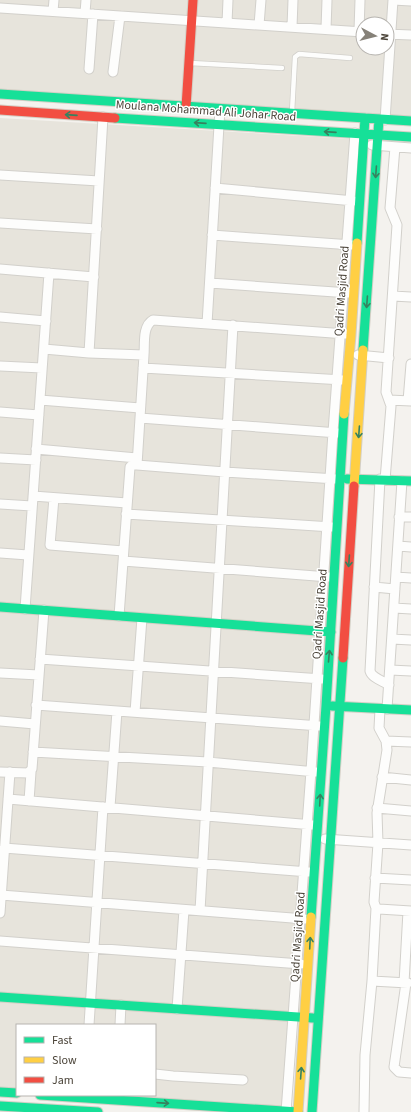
<svg xmlns="http://www.w3.org/2000/svg" width="411" height="1112" viewBox="0 0 411 1112" font-family="'Source Sans 3',sans-serif">
  <style>
    .residential { fill: #e7e4dc; fill-rule: evenodd }
    .lines { fill: none; stroke-linecap: round; stroke-linejoin: round }
    .lane-casing { stroke: #d2d0cb; stroke-width: 6 }
    .street-casing { stroke: #d2d0cb; stroke-width: 11 }
    .fast-casing { stroke: #d3cfc5; stroke-width: 11 }
    .slow-casing { stroke: #d3cfc5; stroke-width: 11 }
    .jam-casing { stroke: #d3cfc5; stroke-width: 11 }
    .lane { stroke: #fdfdfc; stroke-width: 4.5 }
    .street { stroke: #fdfdfc; stroke-width: 9 }
    .fast { stroke: #16e098; stroke-width: 9 }
    .slow { stroke: #ffcf43; stroke-width: 9 }
    .jam { stroke: #f24e42; stroke-width: 9 }
    .oneway { stroke: #36825f }
    .labels { text-anchor: middle; dominant-baseline: central; stroke-width: 3; stroke-linejoin: round; paint-order: stroke }
    .street-label { font-size: 12px; fill: #4b4439; stroke: #fff }
  </style>
  <rect width="100%" height="100%" fill="#f4f2ee"/>
  <!-- residential -->
  <path class="residential" d="M0,0H411V118L0,89ZM363,24H387V48H363Z
    M0,118L350,139L284,1109L88,1095H155V1025H17V1090L0,1089Z"/>
  <g class="lines">
    <defs>
      <path id="lane" d="M190,63L282,68
        M292,112L295,57L299,54L350,58"/>
      <path id="street" d="M393,0L411,1
        M0,8L363,32
        M53,11L54,0
        M85,13L86,0
        M227,23L228,0
        M259,25L261,0
        M292,27L293,0
        M326,29L327,0
        M359,31L360,0
        M387,34L411,35
        M89,69L93,14
        M113,72L120,16
        M385,120L393,0
        M372,145L411,148
        M0,175L99,181
        M215,188L354,201
        M0,223L97,229
        M212,235L352,245
        M0,269L94,277
        M210,283L349,293
        M393,296L411,297
        M0,317L46,321
        M207,324L220,109
        M44,349L89,353L144,355C145,345 142,326 153,320L346,334
        M89,353L103,117
        M358,355L389,358
        M0,366L42,368
        M143,368L343,380
        M40,400L140,408
        M389,400L411,401
        M408,401L411,364
        M0,412L39,415
        M140,418L338,433
        M36,449L137,458
        M0,458L36,460
        M137,465L225,472L336,479
        M380,479L370,671C372,678 383,681 389,685
        M385,480L391,406L386,392L397,225L390,208L395,147
        M33,496L127,503
        M54,498L50,545L123,551
        M0,504L32,506
        M126,514L332,527
        M399,517H411
        M398,546L411,547
        M0,553L28,555
        M123,561L329,577
        M396,577L411,578
        M374,587L395,589
        M394,608L411,609
        M25,609L49,273
        M119,616L130,467L132,465H137L144,355
        M392,639L411,640
        M40,659L322,679
        M390,670L411,671
        M0,673L39,675
        M36,705L320,726
        M380,709L379,728L386,741L387,750L377,813L378,843L374,902L376,908L379,909L411,911
        M387,709L402,481
        M135,712L142,618
        M0,721L35,724
        M386,741L411,742
        M33,752L208,762L316,772
        M0,772L28,773L32,769L44,610
        M382,777L411,780
        M8,799L313,825
        M29,801L31,772
        M110,807L117,711
        M377,808L411,811
        M325,839L411,845
        M4,848L309,872
        M375,878L411,880
        M1,895L305,919
        M200,911L233,325
        M0,913L10,772
        M0,941L301,964
        M372,981L408,983
        M404,983L408,911
        M406,983L394,1067L399,1072L411,1073
        M177,1009L184,910
        M89,1025L103,807
        M120,1025L121,1005
        M155,1074L173,1076L243,1080
        M286,1112L311,771L333,432L355,133
        M364,1112L365,1055L372,981L376,908"/>
      <path id="fast" d="M0,94L411,121
        M115,118L411,137
        M357,243L365,118
        M363,350L379,119
        M347,479L411,481
        M0,607L331,632
        M332,706L411,710
        M311,917L326,706L344,414
        M0,997L313,1018
        M0,1092L17,1093
        M40,1095L298,1112
        M0,1106L98,1112
        M312,1112L343,658"/>
      <path id="slow" d="M344,414L351,335L357,243
        M354,486L363,350
        M298,1112L311,917"/>
      <path id="jam" d="M186,107L193,0
        M0,110L115,118
        M343,658L354,486"/>
    </defs>
    <!-- lane casing -->
    <use href="#lane" class="lane-casing"/>
    <!-- street casing -->
    <use href="#street" class="street-casing"/>
    <!-- fast casing -->
    <use href="#fast" class="fast-casing"/>
    <!-- slow casing -->
    <use href="#slow" class="slow-casing"/>
    <!-- jam casing -->
    <use href="#jam" class="jam-casing"/>
    <!-- lane -->
    <use href="#lane" class="lane"/>
    <!-- street -->
    <use href="#street" class="street"/>
    <!-- fast -->
    <use href="#fast" class="fast"/>
    <!-- slow -->
    <use href="#slow" class="slow"/>
    <!-- jam -->
    <use href="#jam" class="jam"/>
  </g>
  <!-- one-way arrows -->
  <defs><path id="oneway-shaft" d="M-6 0H5M1.5-3L5.5 0L1.5 3" fill="none" stroke-width="1.6" stroke-linecap="round" stroke-linejoin="round"/></defs>
  <g class="oneway">
    <use href="#oneway-shaft" transform="translate(71 115) rotate(-176)"/>
    <use href="#oneway-shaft" transform="translate(200 123) rotate(-176)"/>
    <use href="#oneway-shaft" transform="translate(330 132) rotate(-176)"/>
    <use href="#oneway-shaft" transform="translate(376 172) rotate(94)"/>
    <use href="#oneway-shaft" transform="translate(367 302) rotate(94)"/>
    <use href="#oneway-shaft" transform="translate(359 432) rotate(94)"/>
    <use href="#oneway-shaft" transform="translate(349 561) rotate(94)"/>
    <use href="#oneway-shaft" transform="translate(329 656) rotate(-85)"/>
    <use href="#oneway-shaft" transform="translate(320 800) rotate(-87)"/>
    <use href="#oneway-shaft" transform="translate(310 943) rotate(-87)"/>
    <use href="#oneway-shaft" transform="translate(301 1073) rotate(-86)"/>
    <use href="#oneway-shaft" transform="translate(163 1103) rotate(4)"/>
  </g>
  <g class="labels">
    <!-- street labels -->
    <g class="street-label">
      <text transform="translate(206 111) rotate(4)">Moulana Mohammad Ali Johar Road</text>
      <text transform="translate(342 291) rotate(-86)">Qadri Masjid Road</text>
      <text transform="translate(320 614) rotate(-86)">Qadri Masjid Road</text>
      <text transform="translate(298 937) rotate(-86)">Qadri Masjid Road</text>
    </g>
  </g>
  <!-- legend -->
  <rect x="16" y="1024" width="140" height="72" fill="#ffffff" stroke="#b7b4b0"/>
  <rect x="24" y="1037" width="20" height="6" fill="#16e098" stroke="#b7b4b0"/>
  <text x="52" y="1044" font-size="12" fill="#4b4439">Fast</text>
  <rect x="24" y="1057" width="20" height="6" fill="#ffcf43" stroke="#b7b4b0"/>
  <text x="52" y="1064" font-size="12" fill="#4b4439">Slow</text>
  <rect x="24" y="1077" width="20" height="6" fill="#f24e42" stroke="#b7b4b0"/>
  <text x="52" y="1084" font-size="12" fill="#4b4439">Jam</text>
  <!-- north arrow -->
  <g transform="translate(375 36) rotate(97)"><circle r="19" fill="#ffffff" stroke="#b7b4b0"/>
  <path d="M0-3L7 15L0 10L-7 15Z" fill="#868178"/>
  <text y="-6" font-size="11" font-weight="bold" text-anchor="middle" fill="#4b4439">N</text>
  </g>
</svg>
